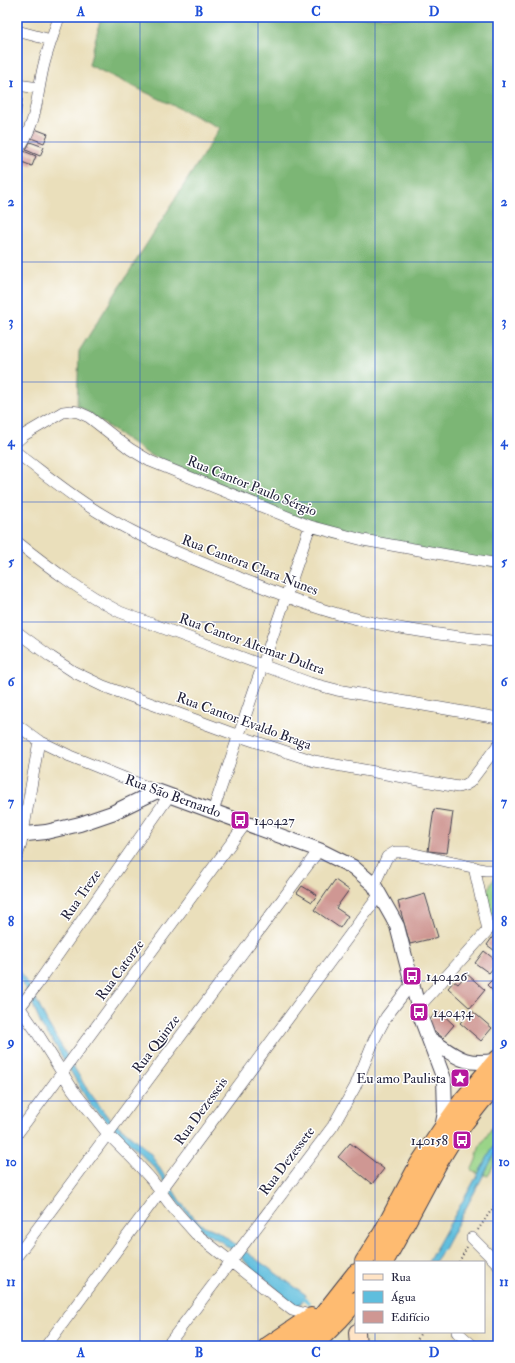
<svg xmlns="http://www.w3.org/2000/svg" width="515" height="1363" viewBox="0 0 515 1363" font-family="'IM FELL Double Pica',serif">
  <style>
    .green { fill: #9ad488; stroke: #5e7b62 }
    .forest { fill: #7bb674; stroke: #4e6c58 }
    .water { fill: #5fbedd; stroke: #40708c }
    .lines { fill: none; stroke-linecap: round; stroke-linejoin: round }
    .stream { stroke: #5fbedd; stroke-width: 3 }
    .building { fill: #cf9793 }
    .minor-casing { stroke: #403e4e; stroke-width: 12 }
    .tertiary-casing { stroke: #403e4e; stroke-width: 16 }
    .secondary-casing { stroke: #403e4e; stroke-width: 18 }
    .trunk-casing { stroke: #403e4e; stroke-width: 20 }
    .path { stroke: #403e4e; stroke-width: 2; stroke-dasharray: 1 3; stroke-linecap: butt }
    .minor { stroke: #fff; stroke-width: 11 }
    .tertiary { stroke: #fff; stroke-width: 14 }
    .secondary { stroke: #ffe4c6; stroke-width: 16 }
    .trunk { stroke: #febb71; stroke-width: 18 }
    .grid { fill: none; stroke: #1d4ed8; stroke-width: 1; stroke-opacity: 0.55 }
    .labels { text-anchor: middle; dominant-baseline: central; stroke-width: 3; stroke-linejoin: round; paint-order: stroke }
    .street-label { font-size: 14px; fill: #22223b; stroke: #fff }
    .poi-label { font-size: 14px; fill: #22223b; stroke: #fff; text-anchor: start }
    .neatline { fill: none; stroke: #1d4ed8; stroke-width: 1.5 }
    .grid-label { font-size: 13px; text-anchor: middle; font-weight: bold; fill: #1d4ed8 }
  </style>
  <rect width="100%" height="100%" fill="#fff"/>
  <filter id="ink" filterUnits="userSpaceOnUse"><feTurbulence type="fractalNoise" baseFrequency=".025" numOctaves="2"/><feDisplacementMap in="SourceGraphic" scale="8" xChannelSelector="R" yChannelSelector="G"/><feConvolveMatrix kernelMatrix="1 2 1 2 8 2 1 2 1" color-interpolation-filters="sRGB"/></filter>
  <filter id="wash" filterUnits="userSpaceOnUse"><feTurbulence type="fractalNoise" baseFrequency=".012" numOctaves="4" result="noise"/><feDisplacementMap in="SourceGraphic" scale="16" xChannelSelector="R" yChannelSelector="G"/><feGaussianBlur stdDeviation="0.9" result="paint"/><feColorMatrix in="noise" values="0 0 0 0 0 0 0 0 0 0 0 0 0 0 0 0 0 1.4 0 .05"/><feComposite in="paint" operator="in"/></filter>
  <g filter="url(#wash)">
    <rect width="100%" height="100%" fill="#eadfbb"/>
    <!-- green -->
    <path class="green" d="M498,874V909L488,919C484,897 483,893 498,874Z
      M498,1111V1155L488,1176L471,1171L476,1160L479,1148L493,1126Z"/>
    <!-- forest -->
    <path class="forest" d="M101,17H498V567L309,528L148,454L77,405L79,351L220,128L89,65Z"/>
    <!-- water -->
    <path class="water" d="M17,968L31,989L47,1022L85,1086L107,1116L139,1143L151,1154L180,1201L193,1217L202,1225L217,1231L306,1295L297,1309L265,1278L254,1271L238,1254L220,1241L205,1233L194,1222L177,1202L155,1168L91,1106L53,1041L42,1027L27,990L17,976Z
      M498,1139V1148L444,1249L435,1262H428Z"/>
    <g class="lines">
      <!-- stream -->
      <path class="stream" d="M302,1297L309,1303"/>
    </g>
    <g id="blocks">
      <!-- building -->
      <path class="building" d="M17,98L22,99L20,116L17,115Z
        M35,129L48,134L44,143L31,138Z
        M30,142L44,147L40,156L26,150Z
        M21,150L36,156L32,166L17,160Z
        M434,809L453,812L447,853L428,851Z
        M335,880L349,890L336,908L348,916L340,928L314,910Z
        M302,886L317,895L312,902L297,893Z
        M425,894L438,937L410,944L398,902Z
        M494,935L498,938V953L487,945Z
        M484,951L498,962L489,973L475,963Z
        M467,974L485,990L470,1008L448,988L454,981L458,984Z
        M497,975L498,976V996L487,985Z
        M438,1010L454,1025L443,1038L426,1024Z
        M471,1010L492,1028L481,1041L460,1023Z
        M350,1143L384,1169L372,1184L338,1157Z"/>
    </g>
  </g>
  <g filter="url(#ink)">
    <use href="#blocks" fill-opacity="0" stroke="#403e4e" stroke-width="1"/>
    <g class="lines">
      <defs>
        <path id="minor" d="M17,31L51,40
          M17,85L39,88
          M17,151C38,123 36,96 44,64C48,48 54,33 59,17
          M17,441L24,435L63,412L71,411L78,412L89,417L130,449L150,461L310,526L363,540L498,564
          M17,453C45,474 72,497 103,515C146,541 193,559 240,578C276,592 312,608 349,617C397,630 448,635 498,642
          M17,542C50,568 83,593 120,612L310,683L337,690L498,718
          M17,632L51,657L74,672L103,686L239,736L314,761L458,787L465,785L470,782L498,745
          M17,725L39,741L70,756L157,791
          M213,811L310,526
          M17,856L21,844L39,741
          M374,885L387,857L395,852H406L485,870H492L498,868
          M20,1008L36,1031L73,1090L108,1134L133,1159L151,1179L172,1207L196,1234L292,1310L316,1317
          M418,1008L488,930L474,867
          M17,1011L36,986L169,796
          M17,1134L246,823
          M472,1238L498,1264
          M17,1256L319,850
          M457,1332L473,1346
          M46,1346L380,894
          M167,1346L333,1126L355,1087L374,1040L386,1017L412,983"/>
        <path id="tertiary" d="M17,835L46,832L80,824L112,813L157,791L319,850L353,867L374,885L391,915L397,926L421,1018L444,1079L445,1112L442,1128
          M430,1039C456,1056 464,1067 497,1060"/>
        <path id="secondary" d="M357,1332L358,1346"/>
        <path id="trunk" d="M364,1262L383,1232L419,1164L441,1131L463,1100L498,1059
          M384,1262C403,1229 420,1196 438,1163C455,1133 476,1106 498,1082
          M268,1346L311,1317
          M294,1346L319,1320L356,1273
          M313,1346L339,1320L356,1301"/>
      </defs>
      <!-- minor casing -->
      <use href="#minor" class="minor-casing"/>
      <!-- tertiary casing -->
      <use href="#tertiary" class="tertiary-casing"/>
      <!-- secondary casing -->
      <use href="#secondary" class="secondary-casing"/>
      <!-- trunk casing -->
      <use href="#trunk" class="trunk-casing"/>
      <!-- path -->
      <path class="path" d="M478,1230L498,1200
        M459,1262L467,1247
        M414,1346L421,1332"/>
      <!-- minor -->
      <use href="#minor" class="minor"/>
      <!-- tertiary -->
      <use href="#tertiary" class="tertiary"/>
      <!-- secondary -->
      <use href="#secondary" class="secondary"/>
      <!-- trunk -->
      <use href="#trunk" class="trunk"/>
    </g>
  </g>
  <!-- grid -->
  <path class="grid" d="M140,17V1346M258,17V1346M375,17V1262M17,142H498M17,262H498M17,382H498M17,502H498M17,622H498M17,741H498M17,861H498M17,981H498M17,1101H498M17,1221H498M375,1332V1346"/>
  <!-- icons -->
  <defs>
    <symbol id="bus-square" viewBox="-11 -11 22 22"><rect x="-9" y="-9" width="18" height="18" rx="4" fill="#b5179e" stroke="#fff"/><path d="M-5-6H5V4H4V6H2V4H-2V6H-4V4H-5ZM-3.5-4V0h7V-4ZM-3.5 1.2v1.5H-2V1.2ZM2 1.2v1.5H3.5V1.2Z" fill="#fff"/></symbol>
    <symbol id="sight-square" viewBox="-11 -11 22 22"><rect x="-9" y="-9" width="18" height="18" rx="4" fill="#b5179e" stroke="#fff"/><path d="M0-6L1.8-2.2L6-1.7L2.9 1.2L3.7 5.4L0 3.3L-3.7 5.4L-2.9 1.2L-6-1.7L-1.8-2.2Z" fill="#fff"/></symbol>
  </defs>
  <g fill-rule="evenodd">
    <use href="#bus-square" x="229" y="809" width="22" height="22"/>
    <use href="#bus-square" x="401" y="965" width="22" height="22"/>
    <use href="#bus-square" x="408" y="1001" width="22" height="22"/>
    <use href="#sight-square" x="449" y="1067" width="22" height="22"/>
    <use href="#bus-square" x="451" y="1129" width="22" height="22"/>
  </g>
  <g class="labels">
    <!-- street labels -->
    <g class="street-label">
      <text transform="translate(252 486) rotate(22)">Rua Cantor Paulo Sérgio</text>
      <text transform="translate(250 565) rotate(21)">Rua Cantora Clara Nunes</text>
      <text transform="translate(252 644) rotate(20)">Rua Cantor Altemar Dultra</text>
      <text transform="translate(244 721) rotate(20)">Rua Cantor Evaldo Braga</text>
      <text transform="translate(173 796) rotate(20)">Rua São Bernardo</text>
      <text transform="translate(81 895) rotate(-55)">Rua Treze</text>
      <text transform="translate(120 970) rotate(-54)">Rua Catorze</text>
      <text transform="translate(156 1044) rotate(-53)">Rua Quinze</text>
      <text transform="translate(201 1111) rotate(-54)">Rua Dezesseis</text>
      <text transform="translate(287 1161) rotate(-53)">Rua Dezessete</text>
    </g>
    <!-- poi labels -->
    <g class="poi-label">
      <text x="254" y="820">140427</text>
      <text x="426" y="976">140426</text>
      <text x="433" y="1012">140434</text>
      <text x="446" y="1078" text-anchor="end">Eu amo Paulista</text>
      <text x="448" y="1140" text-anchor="end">140158</text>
    </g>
  </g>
  <!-- margin -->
  <rect width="515" height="1363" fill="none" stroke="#fff" stroke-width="44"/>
  <!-- legend -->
  <rect x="355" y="1261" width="130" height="72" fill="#ffffff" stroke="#a7a7b1"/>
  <rect x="363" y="1274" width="20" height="6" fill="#ffe4c6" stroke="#a7a7b1"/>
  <text x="391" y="1281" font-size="12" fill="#22223b">Rua</text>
  <rect x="363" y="1291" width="20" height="12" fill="#5fbedd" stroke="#a7a7b1"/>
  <text x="391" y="1301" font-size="12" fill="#22223b">Água</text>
  <rect x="363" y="1311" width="20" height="12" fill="#cf9793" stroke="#a7a7b1"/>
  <text x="391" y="1321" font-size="12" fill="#22223b">Edifício</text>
  <rect x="22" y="22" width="471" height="1319" class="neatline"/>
  <g class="grid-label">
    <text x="81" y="16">A</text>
    <text x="199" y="16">B</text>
    <text x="316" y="16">C</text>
    <text x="434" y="16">D</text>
    <text x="11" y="87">1</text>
    <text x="504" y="87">1</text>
    <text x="11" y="206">2</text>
    <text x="504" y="206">2</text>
    <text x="11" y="326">3</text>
    <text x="504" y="326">3</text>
    <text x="11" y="446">4</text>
    <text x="504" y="446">4</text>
    <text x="11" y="566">5</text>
    <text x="504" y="566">5</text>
    <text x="11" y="686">6</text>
    <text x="504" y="686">6</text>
    <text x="11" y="806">7</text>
    <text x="504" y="806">7</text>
    <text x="11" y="926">8</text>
    <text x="504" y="926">8</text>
    <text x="11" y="1046">9</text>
    <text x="504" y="1046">9</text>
    <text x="11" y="1166">10</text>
    <text x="504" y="1166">10</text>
    <text x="11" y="1286">11</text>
    <text x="504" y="1286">11</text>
    <text x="81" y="1357">A</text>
    <text x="199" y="1357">B</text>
    <text x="316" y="1357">C</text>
    <text x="434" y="1357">D</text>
  </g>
</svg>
